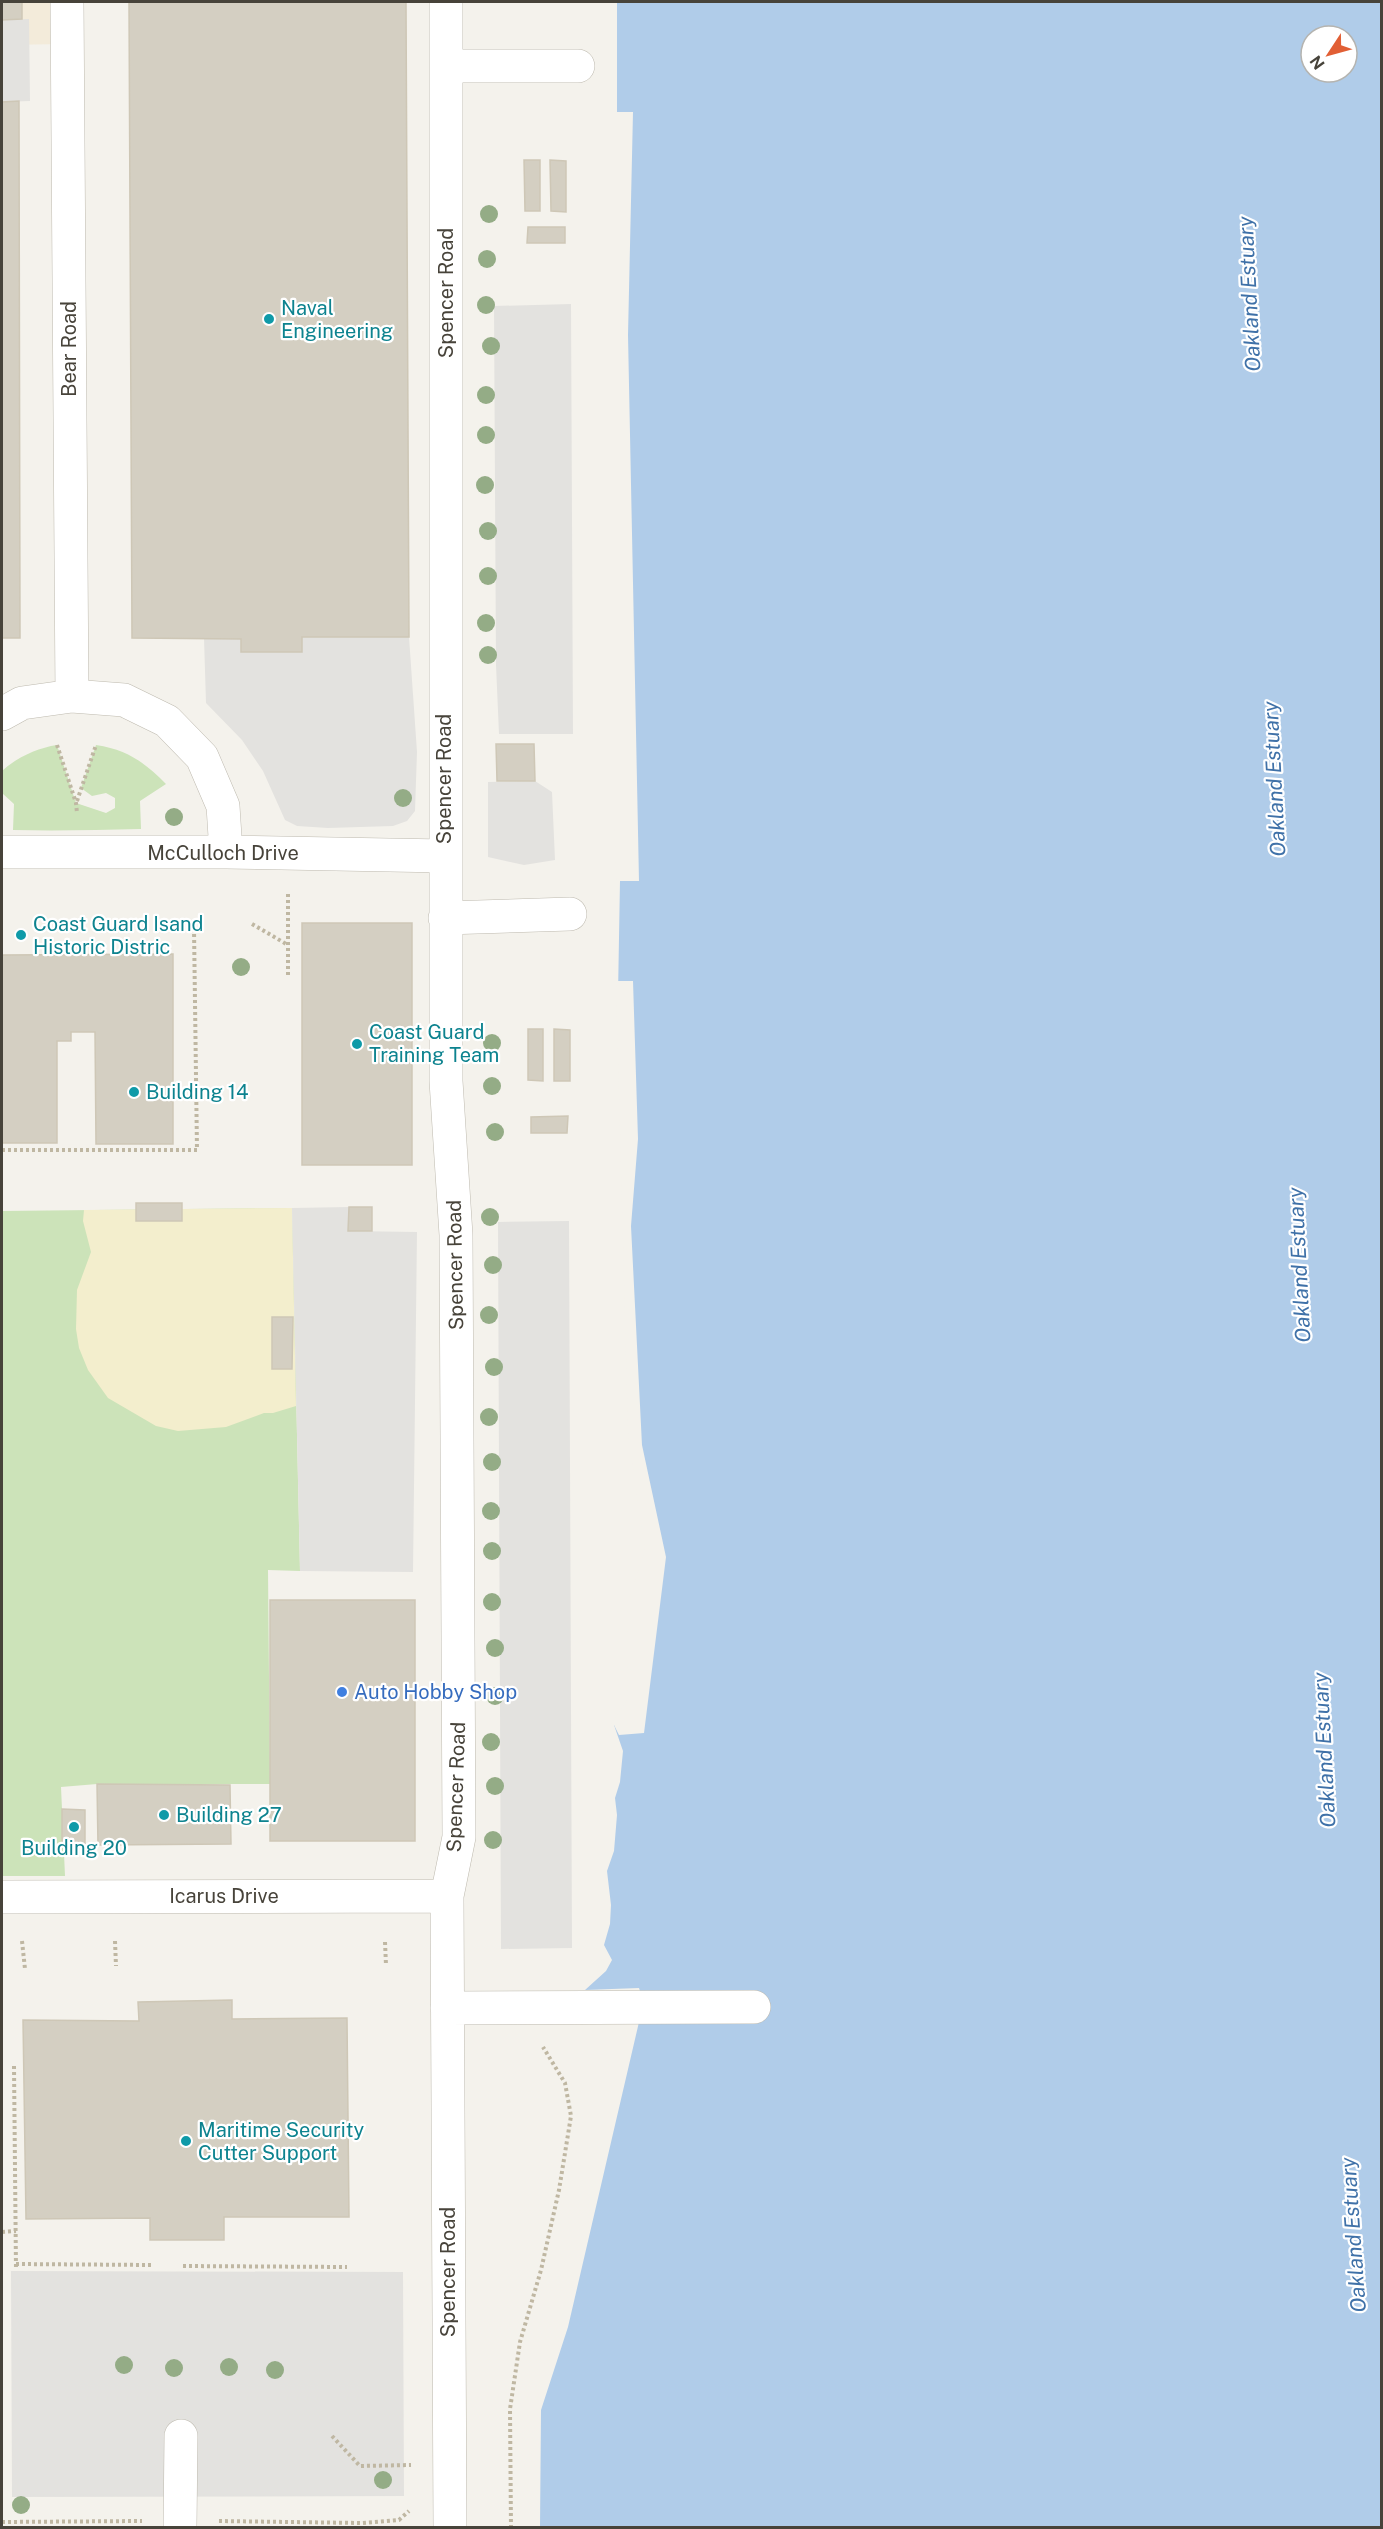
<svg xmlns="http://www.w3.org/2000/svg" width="1383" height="2529" viewBox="0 0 1383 2529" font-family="'Public Sans',sans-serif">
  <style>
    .commercial { fill: #f3ebda }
    .green { fill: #cce3b9 }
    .sand { fill: #f3eecd }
    .parking { fill: #e3e2df }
    .water { fill: #b0cce9; fill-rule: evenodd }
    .pier { fill: #f4f2ec }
    .building { fill: #d4cfc2; stroke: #cec7b6; stroke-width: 1.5 }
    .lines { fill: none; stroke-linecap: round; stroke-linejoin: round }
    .minor-casing { stroke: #bebaaf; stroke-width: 34 }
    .path { stroke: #bfb7a2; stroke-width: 4; stroke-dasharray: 3 3; stroke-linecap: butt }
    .minor { stroke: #fff; stroke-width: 33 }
    .tree { fill: #94ac86 }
    .culture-dot { fill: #0f9aa8; stroke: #fff; stroke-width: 2 }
    .shop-dot { fill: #3f7fe0; stroke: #fff; stroke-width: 2 }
    .labels { text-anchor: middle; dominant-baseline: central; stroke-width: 4.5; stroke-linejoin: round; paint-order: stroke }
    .street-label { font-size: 20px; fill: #47433a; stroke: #fff }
    .culture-label { font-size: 20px; fill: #0d838f; stroke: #fff; text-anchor: start }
    .shop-label { font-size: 20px; fill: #366cbe; stroke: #fff; text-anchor: start }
    .water-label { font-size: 21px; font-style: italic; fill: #3f71a8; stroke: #fff }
  </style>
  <rect width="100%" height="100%" fill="#f4f2ec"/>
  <!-- commercial -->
  <path class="commercial" d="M2,2H67V44L2,45Z"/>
  <!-- green -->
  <path class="green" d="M57,745L76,803L106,813L115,808V798L106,793L92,796L81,788L96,745C128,750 144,762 166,784L140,801L141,829C98,830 56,831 13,830L14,804L2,793V771C16,758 37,748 57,745Z
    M292,1208L300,1571L268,1570L270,1784H97L61,1787L65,1876H2V1211Z"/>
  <!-- sand -->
  <path class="sand" d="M292,1208L296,1406L273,1413H264L226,1427L178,1431L156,1426L108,1398L88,1370L79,1348L76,1329L77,1290L91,1252L83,1221L84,1210Z"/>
  <!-- parking -->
  <path class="parking" d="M29,19L30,101L2,102V20Z
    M571,304L573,734H499L496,665L494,306Z
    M302,637H409L417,752L415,811L407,821L393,826L328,828L297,826L285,820L263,771L242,740L206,703L204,638L241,639V652H302Z
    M535,781L552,792L555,860L524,865L488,857V782Z
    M349,1207V1231L417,1232L413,1572L300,1571L292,1208Z
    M569,1221L572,1948L501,1949L498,1222Z
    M11,2271L403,2272L404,2496L12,2497Z"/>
  <!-- water -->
  <path class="water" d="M617,2H1381V2527L540,2528L541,2410L568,2327L639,2022L641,1994L639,1988L585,1990L606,1971L612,1960L604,1945L610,1924L611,1905L607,1871L614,1851L617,1815L615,1798L620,1782L623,1751L614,1725L630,1701L648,1550L631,1433L618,995L620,881L617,828ZM1311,36H1347V72H1311Z"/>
  <!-- pier -->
  <path class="pier" d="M614,112H633L628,335L639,881H617L614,828Z
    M616,981H633L638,1139L631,1226L642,1445L666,1557L644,1733L619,1735L614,1725L611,1724L627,1700L628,1602L645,1550L628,1433Z"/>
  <!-- building -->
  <path class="building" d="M2,2H22V19L2,20Z
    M129,2H406L409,637H302V652H241V639L132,638Z
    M19,101L20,638H2V102Z
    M524,160H540V211H525Z
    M550,160L566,161V212L551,211Z
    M528,227H565V243H527Z
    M496,744H534L535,781H497Z
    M302,923H412V1165H302Z
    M173,954V1144H96L95,1032H71V1041H57V1143H2V955Z
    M528,1029H543V1081L528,1080Z
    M554,1029L570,1030V1081H554Z
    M568,1116L567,1133H531V1117Z
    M136,1203H182V1221H136Z
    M349,1207H372V1231H348Z
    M272,1317H293L292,1369H272Z
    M270,1600H415V1841H270Z
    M97,1784L230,1785L231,1844L98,1845Z
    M62,1809L85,1810V1844H62Z
    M232,2000V2019L347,2018L349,2217H224V2240H150V2218L26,2219L23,2020L139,2021L138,2002Z"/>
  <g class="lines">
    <defs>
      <path id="minor" d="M67,2L72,696
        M446,2V1081L456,1235L459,1837L447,1896L450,2528
        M447,66H578
        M2,714L22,703L72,696L124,700L167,721L202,757L223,806L226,852
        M2,852H226L444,856
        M445,918L570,914
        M2,1897L447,1896
        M447,2008L754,2007
        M180,2528L181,2436"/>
    </defs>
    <!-- minor casing -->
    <use href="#minor" class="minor-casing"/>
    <!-- path -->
    <path class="path" d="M57,745L76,803L77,813
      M77,801L96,745
      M288,894V976
      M252,924L288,945
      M2,1150H197L194,928
      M22,1941L25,1969
      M115,1941L116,1966
      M385,1942L386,1965
      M14,2066L16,2270
      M2,2232L16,2231
      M16,2264L151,2265
      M183,2266L347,2267
      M332,2436L360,2466L411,2465
      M219,2521L362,2523L399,2520L409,2511
      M2,2522L142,2521
      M511,2528L510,2409L520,2342L541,2270L559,2190L571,2116L565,2083L543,2047"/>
    <!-- minor -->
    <use href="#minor" class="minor"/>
  </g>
  <!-- trees -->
  <g class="tree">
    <circle cx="489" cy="214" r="9"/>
    <circle cx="487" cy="259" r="9"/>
    <circle cx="486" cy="305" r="9"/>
    <circle cx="491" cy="346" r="9"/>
    <circle cx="486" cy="395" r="9"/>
    <circle cx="486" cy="435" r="9"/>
    <circle cx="485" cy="485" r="9"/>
    <circle cx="488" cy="531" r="9"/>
    <circle cx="488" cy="576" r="9"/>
    <circle cx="486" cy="623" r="9"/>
    <circle cx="488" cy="655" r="9"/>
    <circle cx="403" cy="798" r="9"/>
    <circle cx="174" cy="817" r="9"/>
    <circle cx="241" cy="967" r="9"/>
    <circle cx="492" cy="1043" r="9"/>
    <circle cx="492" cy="1086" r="9"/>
    <circle cx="495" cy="1132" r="9"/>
    <circle cx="490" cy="1217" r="9"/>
    <circle cx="493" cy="1265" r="9"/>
    <circle cx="489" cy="1315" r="9"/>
    <circle cx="494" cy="1367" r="9"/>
    <circle cx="489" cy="1417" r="9"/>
    <circle cx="492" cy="1462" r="9"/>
    <circle cx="491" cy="1511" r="9"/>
    <circle cx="492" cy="1551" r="9"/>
    <circle cx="492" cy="1602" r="9"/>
    <circle cx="495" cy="1648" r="9"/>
    <circle cx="495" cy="1696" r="9"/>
    <circle cx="491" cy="1742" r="9"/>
    <circle cx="495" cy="1786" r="9"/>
    <circle cx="493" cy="1840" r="9"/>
    <circle cx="124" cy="2365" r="9"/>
    <circle cx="229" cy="2367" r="9"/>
    <circle cx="174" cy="2368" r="9"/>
    <circle cx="275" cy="2370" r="9"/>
    <circle cx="383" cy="2480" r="9"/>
    <circle cx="21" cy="2505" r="9"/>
  </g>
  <!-- markers -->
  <g class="culture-dot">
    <circle cx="269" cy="319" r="6"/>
    <circle cx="21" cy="935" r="6"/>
    <circle cx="357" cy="1044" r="6"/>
    <circle cx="134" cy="1092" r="6"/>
    <circle cx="164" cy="1815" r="6"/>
    <circle cx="74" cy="1827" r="6"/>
    <circle cx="186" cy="2141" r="6"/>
  </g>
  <circle class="shop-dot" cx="342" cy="1692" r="6"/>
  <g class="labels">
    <!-- street labels -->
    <g class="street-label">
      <text transform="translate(446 293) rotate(-90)">Spencer Road</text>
      <text transform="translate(69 349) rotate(-90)">Bear Road</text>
      <text transform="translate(444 779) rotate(-90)">Spencer Road</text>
      <text x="223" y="853">McCulloch Drive</text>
      <text transform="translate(455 1265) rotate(-91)">Spencer Road</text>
      <text transform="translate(456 1787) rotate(-88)">Spencer Road</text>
      <text x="224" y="1896">Icarus Drive</text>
      <text transform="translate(448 2272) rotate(-90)">Spencer Road</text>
    </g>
    <!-- culture labels -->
    <g class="culture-label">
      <text x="281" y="308">Naval<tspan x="281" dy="23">Engineering</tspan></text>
      <text x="33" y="924">Coast Guard Isand<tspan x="33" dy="23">Historic Distric</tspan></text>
      <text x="369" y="1032">Coast Guard<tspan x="369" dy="23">Training Team</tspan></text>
      <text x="146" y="1092">Building 14</text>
      <text x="176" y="1815">Building 27</text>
      <text x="74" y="1848" text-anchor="middle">Building 20</text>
      <text x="198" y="2130">Maritime Security<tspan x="198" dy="23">Cutter Support</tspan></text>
    </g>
    <!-- shop labels -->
    <g class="shop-label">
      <text x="354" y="1692">Auto Hobby Shop</text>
    </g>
    <!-- water labels -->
    <g class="water-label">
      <text transform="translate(1249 294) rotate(-93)">Oakland Estuary</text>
      <text transform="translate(1274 779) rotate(-93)">Oakland Estuary</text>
      <text transform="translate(1299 1265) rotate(-93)">Oakland Estuary</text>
      <text transform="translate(1324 1750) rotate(-93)">Oakland Estuary</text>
      <text transform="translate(1353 2235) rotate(-94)">Oakland Estuary</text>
    </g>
  </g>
  <!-- border -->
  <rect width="1383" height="2529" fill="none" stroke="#47433a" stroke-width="6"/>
  <!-- north arrow -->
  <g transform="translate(1329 54) rotate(234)"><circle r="28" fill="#ffffff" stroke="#b5b4b0" stroke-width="1.5"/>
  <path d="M0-4.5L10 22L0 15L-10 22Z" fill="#e15f35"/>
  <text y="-9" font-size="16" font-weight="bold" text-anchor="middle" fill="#47433a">N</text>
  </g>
</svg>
